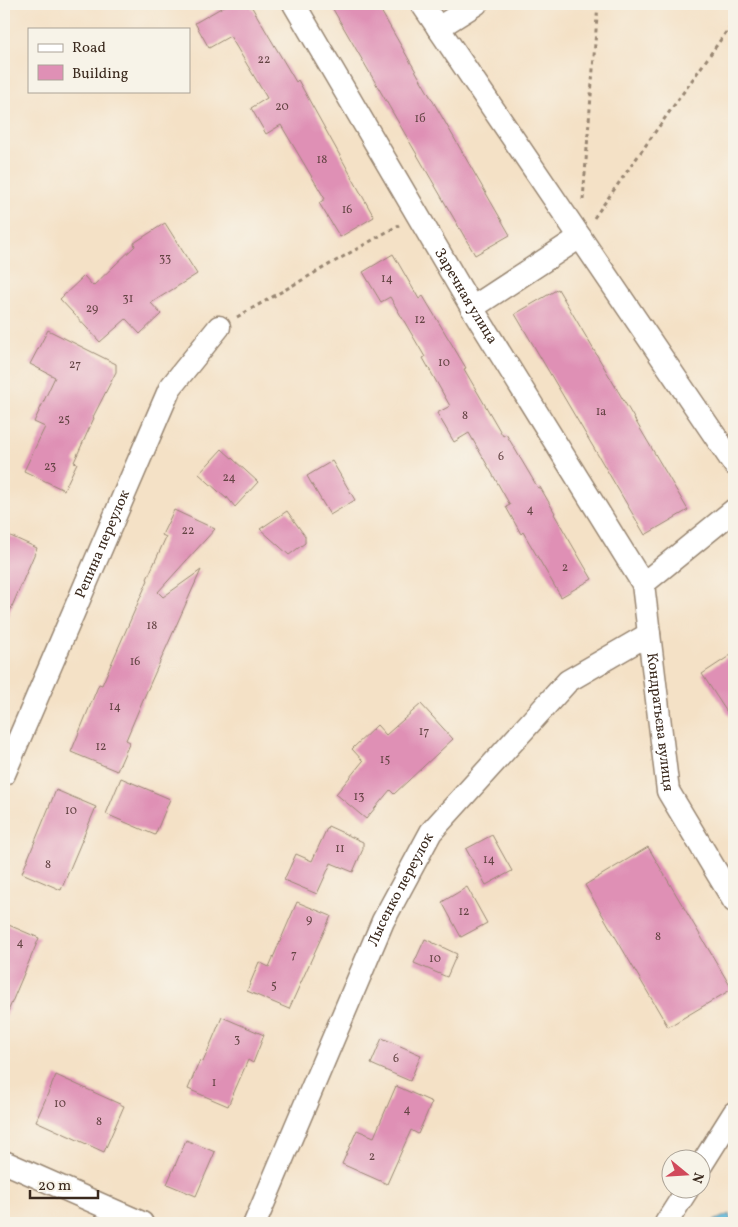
<svg xmlns="http://www.w3.org/2000/svg" width="738" height="1227" viewBox="0 0 738 1227" font-family="Vollkorn,serif">
  <style>
    .water { fill: #5ab5d8; stroke: #4a707b }
    .building { fill: #df90b5 }
    .lines { fill: none; stroke-linecap: round; stroke-linejoin: round }
    .minor-casing { stroke: #988672; stroke-width: 25 }
    .path { stroke: #988672; stroke-width: 3; stroke-dasharray: 4 4; stroke-linecap: butt }
    .minor { stroke: #fff; stroke-width: 22 }
    .labels { text-anchor: middle; dominant-baseline: central; stroke-width: 4; stroke-linejoin: round; paint-order: stroke }
    .number-label { font-size: 12px; fill: #644444 }
    .street-label { font-size: 15px; fill: #3b2a1e; stroke: #f7f3e8 }
  </style>
  <rect width="100%" height="100%" fill="#f7f3e8"/>
  <filter id="ink" filterUnits="userSpaceOnUse"><feTurbulence type="fractalNoise" baseFrequency=".02" numOctaves="2"/><feDisplacementMap in="SourceGraphic" scale="10" xChannelSelector="R" yChannelSelector="G"/><feConvolveMatrix kernelMatrix="1 2 1 2 8 2 1 2 1" color-interpolation-filters="sRGB"/></filter>
  <filter id="wash" filterUnits="userSpaceOnUse"><feTurbulence type="fractalNoise" baseFrequency=".0096" numOctaves="4" result="noise"/><feDisplacementMap in="SourceGraphic" scale="20" xChannelSelector="R" yChannelSelector="G"/><feGaussianBlur stdDeviation="1.12" result="paint"/><feColorMatrix in="noise" values="0 0 0 0 0 0 0 0 0 0 0 0 0 0 0 0 0 1.4 0 .05"/><feComposite in="paint" operator="in"/></filter>
  <g filter="url(#wash)">
    <rect width="100%" height="100%" fill="#f4e1c6"/>
    <!-- water -->
    <path class="water" d="M729,1214L732,1223H709Z"/>
    <g id="blocks">
      <!-- building -->
      <path class="building" d="M228,4H250L296,82L298,80L374,217L340,237L319,203L325,199L281,125L266,134L251,108L267,98L230,36L209,48L195,23Z
        M330,4H377L510,235L475,255Z
        M165,223L197,274L151,303L161,314L140,334L126,319L100,342L60,299L84,276L93,286L135,246L134,243Z
        M393,254L419,299L423,296L466,368L464,369L503,436L506,434L538,488L540,487L555,513L554,514L592,579L561,597L523,532L521,534L506,507L510,505L469,433L454,442L437,413L450,406L423,358L425,357L390,297L381,302L363,272Z
        M558,289L688,510L645,535L515,314Z
        M48,330L116,364V372L93,417L94,418L74,462L77,463L64,490L24,471L45,427L34,422L55,377L30,364Z
        M222,449L258,482L235,507L227,497V499L199,474Z
        M332,461L355,500L330,515L307,476Z
        M174,510L215,529L158,592L163,597L201,570L142,702L126,740L130,742L117,771L71,752L99,684L102,685L148,580L147,579L166,537L162,535Z
        M287,511L305,536V543L289,555L260,529Z
        M4,533L37,548L4,625Z
        M734,653V723L702,674Z
        M421,704L453,739L394,794L390,790L366,819L336,794L363,761L352,749L377,725L386,735Z
        M121,778L170,799L155,835L106,814Z
        M56,790L96,807L61,890L22,873Z
        M328,826L363,842V849L353,872L331,863L317,894L284,880L296,854L312,861Z
        M492,835L512,871L486,885L466,849Z
        M648,847L732,989L668,1027L585,885Z
        M467,887L487,923L461,937L442,902Z
        M297,902L331,916L289,1009L247,991L259,962L269,967Z
        M4,923L39,938L4,1021Z
        M425,939L457,954L447,977L414,963Z
        M222,1017L264,1035L253,1063L248,1060L228,1106L188,1089L200,1060L203,1062Z
        M382,1038L421,1055L410,1081L371,1064Z
        M56,1075L124,1106L104,1152L36,1121Z
        M396,1086L432,1102L418,1134L411,1130L387,1184L342,1164L357,1130L374,1137Z
        M186,1140L215,1152L196,1196L167,1184Z"/>
    </g>
  </g>
  <g filter="url(#ink)">
    <use href="#blocks" fill-opacity="0" stroke="#988672" stroke-width="1"/>
    <g class="lines">
      <defs>
        <g id="minor">
          <path id="s1" d="M294,4L472,308L643,584L668,791L734,901"/>
          <path d="M422,4L580,237"/>
          <path d="M438,28L476,4"/>
          <path d="M472,308L580,237L734,464"/>
          <path d="M643,584L734,510"/>
          <path id="s2" d="M4,774L170,388L219,327"/>
          <path d="M4,1162L142,1223"/>
          <path d="M700,1167L734,1113"/>
          <path id="s3" d="M255,1223L383,921L431,832L568,681L649,634"/>
          <path d="M666,1223L687,1190"/>
        </g>
      </defs>
      <!-- minor casing -->
      <use href="#minor" class="minor-casing"/>
      <!-- path -->
      <path class="path" d="M583,200L598,4
        M594,218L734,21
        M237,317L399,225"/>
      <!-- minor -->
      <use href="#minor" class="minor"/>
    </g>
  </g>
  <g class="labels">
    <!-- number labels -->
    <g class="number-label">
      <text x="264" y="60">22</text>
      <text x="282" y="107">20</text>
      <text x="420" y="119">1б</text>
      <text x="322" y="160">18</text>
      <text x="347" y="210">16</text>
      <text x="165" y="259">33</text>
      <text x="387" y="279">14</text>
      <text x="128" y="299">31</text>
      <text x="92" y="309">29</text>
      <text x="420" y="320">12</text>
      <text x="444" y="363">10</text>
      <text x="75" y="365">27</text>
      <text x="601" y="412">1а</text>
      <text x="465" y="416">8</text>
      <text x="64" y="420">25</text>
      <text x="501" y="457">6</text>
      <text x="50" y="467">23</text>
      <text x="229" y="478">24</text>
      <text x="530" y="510">4</text>
      <text x="188" y="531">22</text>
      <text x="565" y="568">2</text>
      <text x="152" y="626">18</text>
      <text x="135" y="662">16</text>
      <text x="115" y="707">14</text>
      <text x="424" y="732">17</text>
      <text x="101" y="747">12</text>
      <text x="385" y="760">15</text>
      <text x="359" y="797">13</text>
      <text x="71" y="811">10</text>
      <text x="340" y="849">11</text>
      <text x="489" y="860">14</text>
      <text x="48" y="865">8</text>
      <text x="464" y="912">12</text>
      <text x="309" y="920">9</text>
      <text x="658" y="937">8</text>
      <text x="20" y="943">4</text>
      <text x="294" y="955">7</text>
      <text x="435" y="959">10</text>
      <text x="274" y="986">5</text>
      <text x="237" y="1040">3</text>
      <text x="396" y="1059">6</text>
      <text x="214" y="1083">1</text>
      <text x="60" y="1104">10</text>
      <text x="407" y="1110">4</text>
      <text x="99" y="1122">8</text>
      <text x="372" y="1157">2</text>
    </g>
    <!-- street labels -->
    <g class="street-label">
      <text stroke="none"><textPath href="#s1" startOffset="339">Заречная улица</textPath></text>
      <text stroke="none"><textPath href="#s2" startOffset="250">Репина переулок</textPath></text>
      <text stroke="none"><textPath href="#s1" startOffset="816">Кондратьєва вулиця</textPath></text>
      <text stroke="none"><textPath href="#s3" startOffset="364">Лысенко переулок</textPath></text>
    </g>
  </g>
  <!-- margin -->
  <rect width="738" height="1227" fill="none" stroke="#f7f3e8" stroke-width="20"/>
  <!-- legend -->
  <rect x="28" y="28" width="162" height="65" fill="#f7f3e8" stroke="#aca397"/>
  <rect x="38" y="44" width="25" height="8" fill="#ffffff" stroke="#aca397"/>
  <text x="72" y="52" font-size="15" fill="#3b2a1e">Road</text>
  <rect x="38" y="65" width="25" height="15" fill="#df90b5" stroke="#aca397"/>
  <text x="72" y="78" font-size="15" fill="#3b2a1e">Building</text>
  <!-- north arrow -->
  <g transform="translate(686 1174) rotate(108)"><circle r="24" fill="#f7f3e8" stroke="#aca397"/>
  <path d="M0-4L9 19L0 12L-9 19Z" fill="#d1495b"/>
  <text y="-8" font-size="14" font-weight="bold" text-anchor="middle" fill="#3b2a1e">N</text>
  </g>
  <!-- scale -->
  <path d="M30 1190v8h68v-8" fill="none" stroke="#3b2a1e" stroke-width="2.5"/>
  <text x="38" y="1190" font-size="15" fill="#3b2a1e" stroke="#f7f3e8" stroke-width="4" paint-order="stroke">20 m</text>
</svg>
